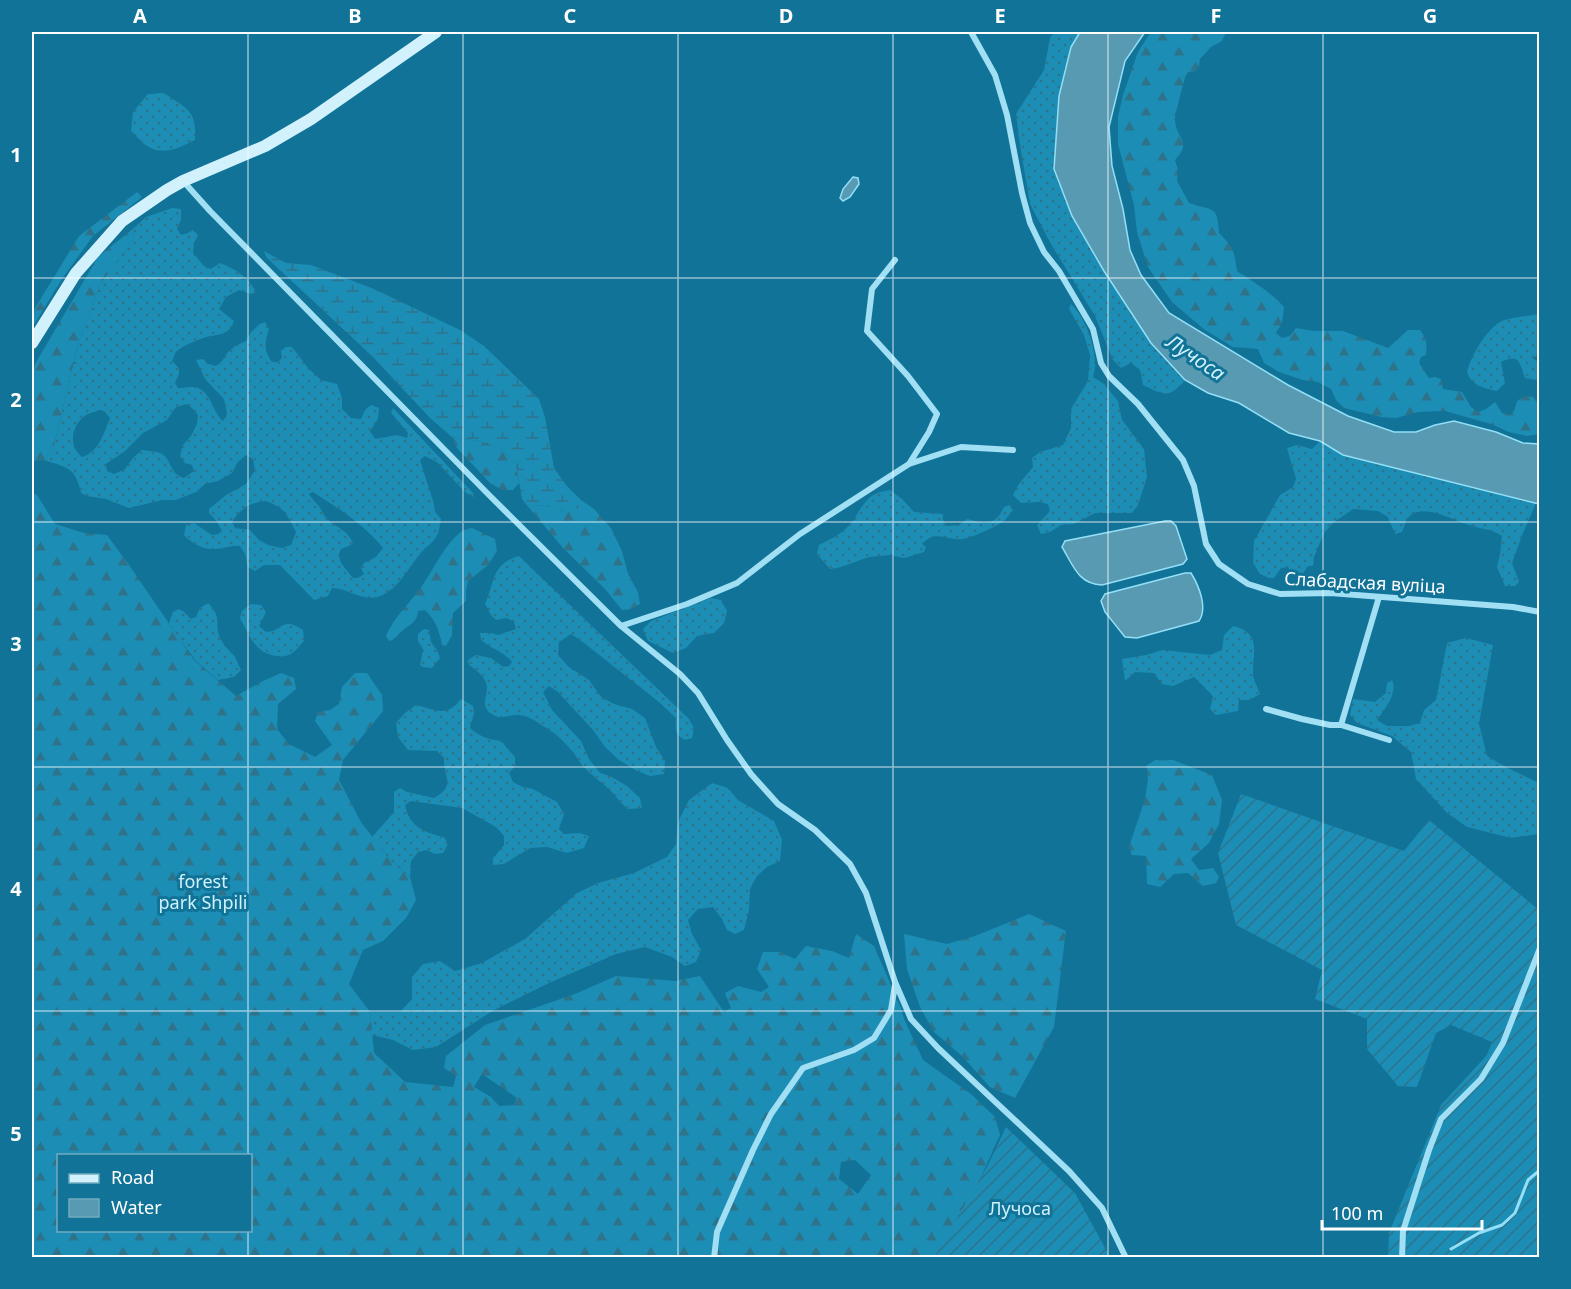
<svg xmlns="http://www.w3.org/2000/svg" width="1571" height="1289" viewBox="0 0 1571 1289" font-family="'Noto Sans',sans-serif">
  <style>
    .grass { fill: url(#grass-dots); fill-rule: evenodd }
    .forest { fill: url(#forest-firs); fill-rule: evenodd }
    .wetland { fill: url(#wetland-marsh) }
    .garden { fill: url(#garden-furrows) }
    .water { fill: #579ab2; stroke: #93dff7; stroke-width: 1.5 }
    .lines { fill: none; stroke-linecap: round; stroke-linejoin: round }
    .stream { stroke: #93dff7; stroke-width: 3 }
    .street { stroke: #a1dff4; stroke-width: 6 }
    .secondary { stroke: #d1f1fd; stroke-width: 12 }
    .grid { fill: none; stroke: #fff; stroke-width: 1.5; stroke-opacity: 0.55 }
    .labels { text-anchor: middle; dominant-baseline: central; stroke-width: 6; stroke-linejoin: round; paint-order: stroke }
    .street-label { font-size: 18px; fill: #fff; stroke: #117397 }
    .park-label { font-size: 18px; fill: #cef2fe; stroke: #117397 }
    .water-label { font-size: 20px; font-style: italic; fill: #d2f2fc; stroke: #117397 }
    .neatline { fill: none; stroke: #fff; stroke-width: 2 }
    .grid-label { font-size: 20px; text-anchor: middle; font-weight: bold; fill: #fff }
  </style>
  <defs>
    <pattern id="grass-dots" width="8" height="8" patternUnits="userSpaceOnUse" patternTransform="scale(1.5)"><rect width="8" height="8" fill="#1c8db4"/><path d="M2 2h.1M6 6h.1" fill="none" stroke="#2f738a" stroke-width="1.8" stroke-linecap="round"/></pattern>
    <pattern id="forest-firs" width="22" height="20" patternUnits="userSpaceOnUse" patternTransform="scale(1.5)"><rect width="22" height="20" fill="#1c8db4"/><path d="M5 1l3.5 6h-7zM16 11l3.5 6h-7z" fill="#2f738a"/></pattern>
    <pattern id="wetland-marsh" width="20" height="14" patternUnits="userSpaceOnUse" patternTransform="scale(1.5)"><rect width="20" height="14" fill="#1c8db4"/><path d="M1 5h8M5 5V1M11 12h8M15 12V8" fill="none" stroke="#2f738a"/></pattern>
    <pattern id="garden-furrows" width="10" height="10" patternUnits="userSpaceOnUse" patternTransform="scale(1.5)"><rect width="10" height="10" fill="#1c8db4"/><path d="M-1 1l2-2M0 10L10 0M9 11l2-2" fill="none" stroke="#2f738a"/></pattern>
  </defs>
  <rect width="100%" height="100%" fill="#117397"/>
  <!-- grass -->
  <path class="grass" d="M1054,32H1080L1071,47L1151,343L1185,380C1169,400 1163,394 1143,385L1140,370L1131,363L1121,368L1113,360L1095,316L1051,244L1030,204L1019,139L1016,114L1044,70L1050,38Z
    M164,93C187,109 197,110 195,140C181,147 164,156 149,147C142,144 137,136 131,131L133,112L148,94Z
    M172,208L181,209V220L177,229L181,235L188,233L193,230L198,235L194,243L193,253L204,266L211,269L220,263C236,269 248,277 256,292L251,294L239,290L226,297L219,309L234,321C229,334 223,334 211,336C204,337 181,346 176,352C174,354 174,358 172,361L179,368V374L175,383L178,388C183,388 193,386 198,388C212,394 213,413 223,421L227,414L224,399L205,379L196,360L203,359L208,364L216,366L222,361L228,352L235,346L246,341L251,332L260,324L265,322L269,329C265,343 263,349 272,362H278L282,358L281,351L286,347H292L308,368L321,380L337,384L342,398V409L351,418L361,419L365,410L371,405L379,408L378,419L370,431L375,439L397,435L407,438L408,433L391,413L393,408L473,493L474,497L466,493L437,462L425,456L420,460L434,504L435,512L441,519C440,525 439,533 436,537C432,544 424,548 420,554C408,568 397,592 377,597C362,601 347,588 332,588L328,596L314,600L280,565H264L255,571L248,567L245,554L240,546C231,545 224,549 215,549C203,550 191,543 184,535L186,525L194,523L212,535L218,534L222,531L217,522L209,513V509L226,495L246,484L255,470L253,459L246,455L238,462L232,473L218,481L205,484L196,492L176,500H162L129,508L106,499L87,496L81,493C75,467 68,468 44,460L54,445L78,344L100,284L133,240L134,228L146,217ZM186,404L190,406L198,415L197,424L191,436L183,445L180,456L185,463L192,465L194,471L184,478C169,473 172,460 162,454C157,451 148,451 142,450L133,458L125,469L114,474L107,471L106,464L125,451L143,433L167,420L176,407ZM101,410L104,411L110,418C104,433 99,452 82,457C68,446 71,425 86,415C90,413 96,411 101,410ZM313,492C339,509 364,524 383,548L376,557L364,563L361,568L364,574L358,578H353C346,568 335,561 341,549L349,546L353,543C346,527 332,527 324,515C322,512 321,509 319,506C315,502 312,499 309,494ZM266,501C286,509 286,513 296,532L291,545L282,548L268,545L259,540L250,530L235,528L232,522C241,508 249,503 266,501Z
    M1071,304C1084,316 1095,344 1095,362C1096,367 1094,372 1093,377L1104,384L1118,401L1122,420L1144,449L1147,477L1138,505L1132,513H1095L1074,524L1061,525L1050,532L1041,534L1037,525L1050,511L1048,504L1039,502L1021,503L1013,495L1018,485L1033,467L1032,458L1040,452L1063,445L1071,428V409L1088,381L1090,355L1084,335L1069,309Z
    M1539,314V354L1533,358L1539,363V378L1536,380L1525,378C1519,362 1520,353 1501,362L1505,383L1497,391C1483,388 1472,386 1467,372C1471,356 1486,329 1502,321C1511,317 1529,316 1539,314Z
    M1320,441L1343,455L1536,503L1523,533L1512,563L1519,582L1515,586H1505L1497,567L1500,554L1502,536C1491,528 1478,529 1466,524C1451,519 1420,501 1407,519C1405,522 1404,528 1402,532L1395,534L1388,517L1378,511L1353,509L1333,523L1324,533L1314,557L1313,566H1308L1299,580L1291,573L1288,567L1281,568L1274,578H1269L1260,574L1253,563L1254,541L1280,495L1293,487L1296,479L1287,448L1297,445L1312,449Z
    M890,490L902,499L914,512L943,514V520L947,526L959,525L967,519C985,523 995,527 1004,507L1010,505L1013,510C1010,513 1007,518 1004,521C995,527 974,537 963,539C948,541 936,529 922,544L926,547L924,552L904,558L890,555L869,557L841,567L830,569L817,554L819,545C831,539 842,534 851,523C855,520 856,515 859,511C868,497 874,492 890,490Z
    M519,556L689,719L694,728L692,738L685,740C675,735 675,729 676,718L659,702L584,643L571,634L559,642L558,655L569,667L589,680L601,697L614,704L632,709L645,718L656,747L665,761L664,774L650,776L637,771L619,760L605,747L594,731L558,692L549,686L543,692L552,710L581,741L589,759L600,773L610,776L627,786L640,798L642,808L628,809C620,803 616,796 609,789C600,781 590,774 582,765C578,760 575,754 571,750C563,740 554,732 543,726C536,721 527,715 518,715C505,715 500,722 488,711C480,702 491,691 485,681C482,674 475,669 469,665L468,660L476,655L491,658L503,667L509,666L512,662C503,651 491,649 481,640L480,633H491L498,635L516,629L514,622L507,618L496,620L491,615L485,604C495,582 491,564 519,556Z
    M711,598L721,600L727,611L724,623L714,633L697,636L686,648L673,653L648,641L643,629L651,621Z
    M208,603C223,618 214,623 220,638C224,646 230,651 235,657C237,661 239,666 241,670L234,677L218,680L195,660L169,624L172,613L178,609L183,611L191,619L196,617L200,608Z
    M251,604L261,605L266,612L259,626L266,632C284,631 281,616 303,630L304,641C300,645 296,651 291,654C286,656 282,657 277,656C256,654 249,635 240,618L242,611Z
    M1233,626C1263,633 1252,653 1253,675C1254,681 1258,688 1260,694L1250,700H1239L1238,711L1216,715L1210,709L1213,697L1210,693L1194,677L1173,686L1162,684L1154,673L1135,672L1125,681L1122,659L1146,655L1163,650L1210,655L1222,650L1224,635Z
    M424,629L429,630L431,642L438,652L440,658L432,668L423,667L420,665L423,649L418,641V634Z
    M1466,638L1493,645L1479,724L1487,756L1506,767L1539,783V834L1511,838L1467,827L1447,813L1416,779L1411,752L1392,736L1357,723L1350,715L1353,699L1375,702L1386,693L1387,683L1392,680C1398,694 1385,708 1377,720L1387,726H1409L1420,723L1424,710L1436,700L1447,643Z
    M461,699L473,706L474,713L470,728C480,737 488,739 501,741L515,757V766L509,773L513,782L523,787L533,789L557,802L564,814L559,829L564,834L580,833L589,836L584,848L567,853L547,847L530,848L504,864L493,865V858L504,845V836L496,827L462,808L411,801L405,805C409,827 426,833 444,837L448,844L443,853L435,854L427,850L418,852L411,861L410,877L390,860L372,837L394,812V792L400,788L407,792L434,798C457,785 443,778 444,758L437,751L408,750L398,737L396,723L405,713L416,705C437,710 446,718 461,699Z
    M712,783L728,788L738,800L774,821L782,840L780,861L767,867L757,876L750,889L749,910L744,930L735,934L727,930L722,919L713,907L698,909L688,920L692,934L701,950L696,962L685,966L672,957L645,947L616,954L549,983L494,1010L436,1047L413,1050L393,1040L372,1035L370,1012H400L412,999V977L423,964L440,961L455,971L482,963L525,939L577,893L598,883L634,873L667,857L676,844L678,822L689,800Z"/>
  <!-- forest -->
  <path class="forest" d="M1151,32H1226L1222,41L1211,47L1200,59L1199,66L1195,71L1188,72L1185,77C1183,87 1175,112 1175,120C1176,140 1193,141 1175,160L1178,170L1177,181L1189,203C1211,211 1218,204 1219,233C1234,248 1234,251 1237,271C1253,282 1271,292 1284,307L1282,323L1276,333L1282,338L1290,336L1296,328L1314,331H1343L1388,348L1408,330H1420C1427,339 1427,345 1426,355L1421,357L1419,363L1429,378L1435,377L1441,379L1443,389L1462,392L1471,407L1478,412L1486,409L1495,402L1502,413L1510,415L1514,411L1517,401L1525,396L1533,397L1539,405V434L1527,436L1509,432L1491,424L1445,411L1418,412L1396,418L1381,417L1344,408L1336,400L1331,389L1318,382L1303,380L1279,372L1264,363L1258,349L1233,347L1205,330L1172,302L1148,267L1137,232L1134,205L1118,144V117L1123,95L1138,52Z
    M137,192L142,197L93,236L64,276L32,328V313L79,236Z
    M134,228L133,240L100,284L78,344L54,445L44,460L32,461V369L98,257Z
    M452,437L479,441L499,448L516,464L519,483L513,490H502L490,483L457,448Z
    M32,493L37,495L55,524L84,533L107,535L129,565L194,660L236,696L261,682L281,673L294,678L296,689L278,704L277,729L289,744L315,757L332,745L315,721L318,712L330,710L339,704L342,687L355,673H367L382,695L383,711L343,760L339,780L361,822L390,860L410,877L416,900L406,918L383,941L363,950L349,984L370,1012L374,1053L405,1082L453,1087L456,1076L444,1068L446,1056L485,1025L575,994L616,976L675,981L700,976L724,1012L731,1008L725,993L738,986L761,992L769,987L757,969L763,952H780L795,959L806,946L832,951L849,958L856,934L874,946L901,1008L904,1019L923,1060L971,1094L995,1117L1000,1135L977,1186L935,1257H32ZM482,1074L517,1098L514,1105L499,1106L491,1097L474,1087ZM58,1156H250V1230H58ZM855,1160L871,1175L858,1194L839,1179L841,1162Z
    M534,505L552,507L562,511L576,509H594L611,528L622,551L628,574L638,592L640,604L632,609L622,610L605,589L563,548L530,509Z
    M472,528L495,539L497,551L488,565L468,581L466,590V601L453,613L452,635L446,646L442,645C439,630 436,621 425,610L418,611C417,623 410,624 402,631C397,635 396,639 389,641L386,636C394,617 410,603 422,586C433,570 442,550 456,536C461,531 466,529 472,528Z
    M1155,760H1173L1212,775L1222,800L1219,824L1209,843L1191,859L1199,870L1213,868L1219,877L1216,883L1203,886L1188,873L1174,874L1160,887L1147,884L1146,856L1132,855L1129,847L1145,799L1148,779L1146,766Z
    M1029,914L1066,931L1054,1027L1015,1098L990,1087L962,1056L934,1032L920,1007L907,969L904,934L947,944L975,936Z"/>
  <!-- wetland -->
  <path class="wetland" d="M264,251L286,263L311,265L374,289L460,330L484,346L539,399L545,417L554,468L566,485L581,500L594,509H576L571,512C557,510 548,506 534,505L530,509L522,499L516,464L499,448L479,441L452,437L430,418L373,357L266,257Z"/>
  <!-- garden -->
  <path class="garden" d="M1241,794L1404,851L1429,820L1539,910V1257H1388L1389,1233L1441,1105L1487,1055L1492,1042L1451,1025L1436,1033L1417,1087L1398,1086L1367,1049V1019L1315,999L1322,970L1236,925L1218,853Z
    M1006,1127L1075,1193L1110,1257H934L987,1167Z"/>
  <!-- water -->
  <path class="water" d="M1080,32H1145L1125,61L1109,127L1112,166L1123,209L1130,250L1141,275L1169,313L1288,385L1348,416L1394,432H1416L1435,425L1454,421L1496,432L1523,443L1539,444V504L1343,455L1320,441L1289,433L1239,403L1208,393L1185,380L1151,343L1104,271L1072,216L1054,169L1059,96L1071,47Z
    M853,177L858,178L859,184L850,197L843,201L840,198L843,189Z
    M1165,521H1171L1176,526L1187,559L1183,564L1102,585C1078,584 1073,565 1062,547L1065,541Z
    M1185,573H1191C1199,586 1208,608 1199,621L1137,638L1125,637L1105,612L1101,601L1105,594Z"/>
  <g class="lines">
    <!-- stream -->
    <path class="stream" d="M1451,1249L1479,1233L1502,1225L1515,1213L1528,1180L1540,1170"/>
    <!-- street -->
    <path class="street" d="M971,32L995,75L1007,115L1022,193L1030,223L1044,252L1059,271L1093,329L1101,363L1109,376L1138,404L1183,460L1194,486L1206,544L1219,564L1248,584L1280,594L1330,593L1513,607L1540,612
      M183,181L210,211L489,495L621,626L680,674L698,693L727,740L751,774L778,804L815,830L850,864L866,893L895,982L911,1019L938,1048L1069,1171L1102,1208L1126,1258
      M895,260L872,289L867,331L908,376L937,414L929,432L909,464L961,447L1013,450
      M621,626L687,604L737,583L800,534L909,464
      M1266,709L1302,719L1330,725H1341L1389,740
      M1341,725L1379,597
      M714,1258L717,1232L753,1150L771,1114L803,1068L854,1050L874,1038L891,1010L895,985
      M1402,1258L1403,1231L1429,1150L1441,1119L1481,1079L1503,1043L1540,948"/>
    <!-- secondary -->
    <path class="secondary" d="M32,343L76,273L122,221L167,190L183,181L265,146L311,119L436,32"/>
  </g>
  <!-- grid -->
  <path class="grid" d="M248,32V1156M463,32V1258M678,32V1258M893,32V1258M1108,32V1258M1323,32V1258M32,278H1540M32,522H1540M32,767H1540M32,1011H1540M248,1230V1258"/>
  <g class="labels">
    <!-- street labels -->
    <g class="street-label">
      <text transform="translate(1365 582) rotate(3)">Слабадская вуліца</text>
    </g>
    <!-- park labels -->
    <g class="park-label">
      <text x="203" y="881">forest<tspan x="203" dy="21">park Shpili</tspan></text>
      <text x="1020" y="1208">Лучоса</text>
    </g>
    <!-- water labels -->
    <g class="water-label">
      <text transform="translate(1196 357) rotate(34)">Лучоса</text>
    </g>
  </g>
  <!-- border -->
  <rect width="1571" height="1289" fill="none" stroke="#117397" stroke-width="66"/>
  <!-- legend -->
  <rect x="57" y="1154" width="195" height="78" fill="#117397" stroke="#70abc1" stroke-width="1.5"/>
  <rect x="69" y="1174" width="30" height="9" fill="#d1f1fd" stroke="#70abc1" stroke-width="1.5"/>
  <text x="111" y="1184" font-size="18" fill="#ffffff">Road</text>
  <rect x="69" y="1199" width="30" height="18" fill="#579ab2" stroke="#70abc1" stroke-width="1.5"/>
  <text x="111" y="1214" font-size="18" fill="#ffffff">Water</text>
  <!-- scale -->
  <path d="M1322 1220v9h160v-9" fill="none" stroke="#ffffff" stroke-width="3"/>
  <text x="1331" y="1220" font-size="18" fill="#ffffff" stroke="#117397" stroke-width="4.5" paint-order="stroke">100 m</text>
  <rect x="33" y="33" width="1505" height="1223" class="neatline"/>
  <g class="grid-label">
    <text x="140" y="23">A</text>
    <text x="355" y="23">B</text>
    <text x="570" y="23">C</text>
    <text x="786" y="23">D</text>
    <text x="1000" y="23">E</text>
    <text x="1216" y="23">F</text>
    <text x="1430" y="23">G</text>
    <text x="16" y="162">1</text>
    <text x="16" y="407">2</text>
    <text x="16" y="651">3</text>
    <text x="16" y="896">4</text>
    <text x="16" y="1141">5</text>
  </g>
</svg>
